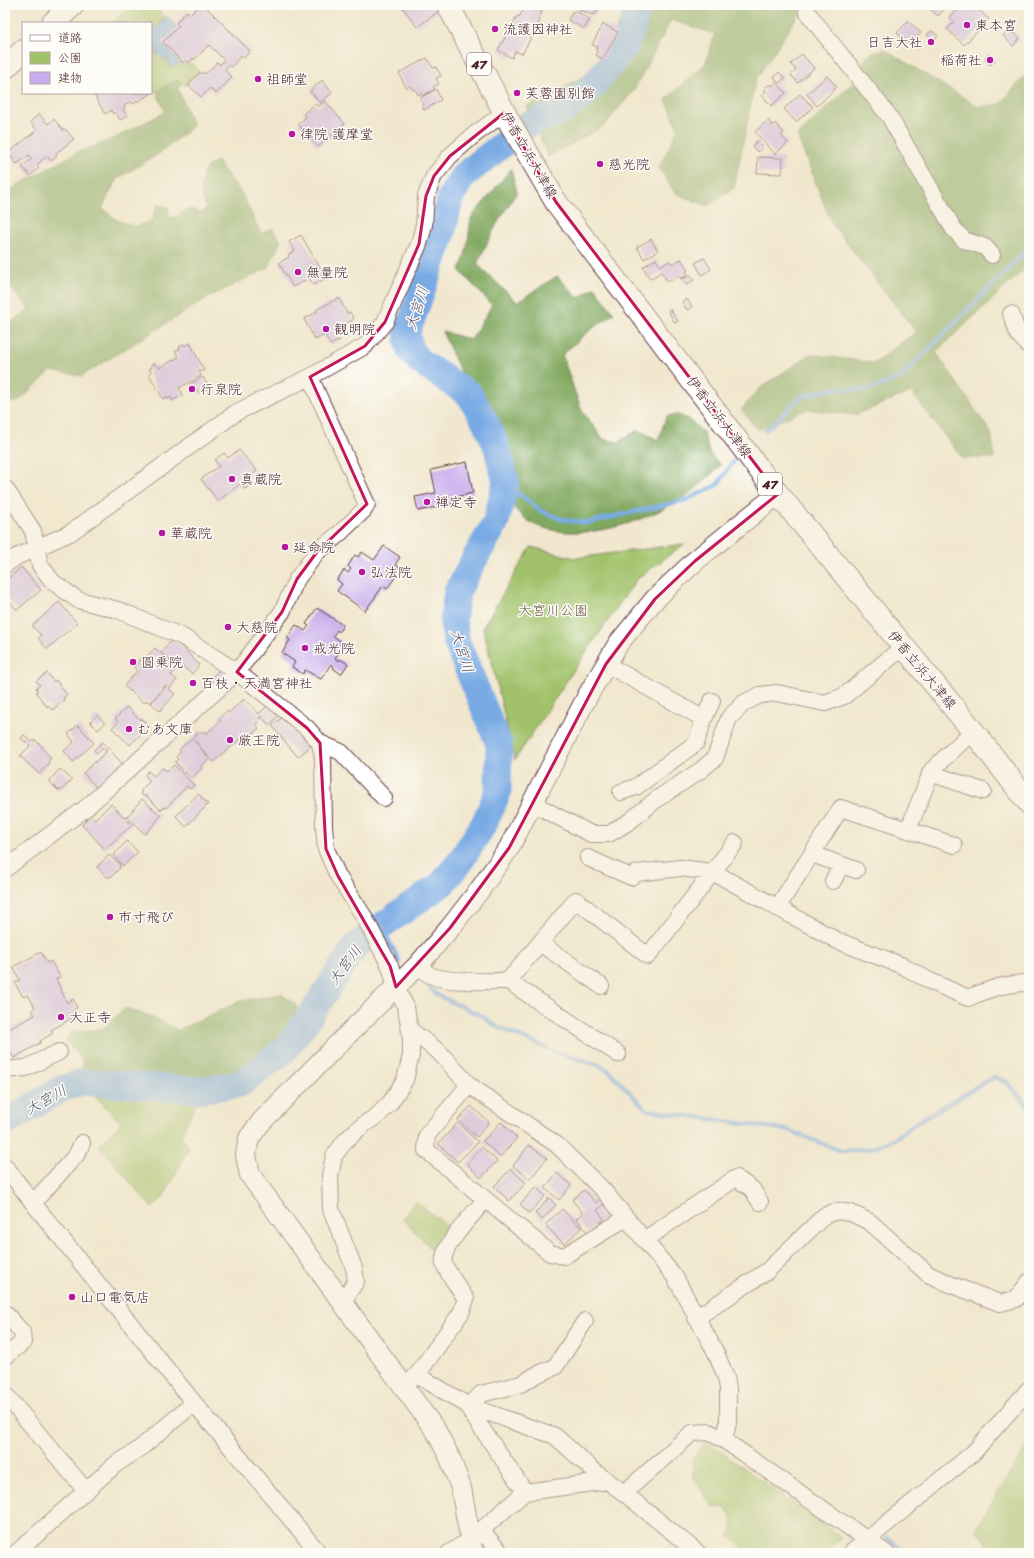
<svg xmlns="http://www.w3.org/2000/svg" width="1034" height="1558" viewBox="0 0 1034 1558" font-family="Sriracha,'Klee One',sans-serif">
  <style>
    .green { fill: #a1c26a; stroke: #76704a }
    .forest { fill: #80a85e; stroke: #656444 }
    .water { fill: #79aae4; stroke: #626488 }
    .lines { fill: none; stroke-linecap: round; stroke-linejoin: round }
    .stream { stroke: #79aae4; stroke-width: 4.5 }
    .river { stroke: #79aae4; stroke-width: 27 }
    .building { fill: #c9aeed }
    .minor-casing { stroke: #633d43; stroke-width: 18 }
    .tertiary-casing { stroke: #633d43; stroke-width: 22 }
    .secondary-casing { stroke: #633d43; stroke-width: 24 }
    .primary-casing { stroke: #633d43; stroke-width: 24 }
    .minor { stroke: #fff; stroke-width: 16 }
    .tertiary { stroke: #fff; stroke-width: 20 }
    .secondary { stroke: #fff; stroke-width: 22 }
    .primary { stroke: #fff; stroke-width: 22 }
    .marked { fill: none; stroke: #c2185b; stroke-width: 3; stroke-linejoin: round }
    .poi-dot { fill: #b5179e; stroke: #fdfcf7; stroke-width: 1.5 }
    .labels { text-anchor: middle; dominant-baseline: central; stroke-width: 3; stroke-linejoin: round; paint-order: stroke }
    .shield { fill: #fdfcf7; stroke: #806168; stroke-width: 1 }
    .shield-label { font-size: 13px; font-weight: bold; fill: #4a1f2b }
    .poi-label { font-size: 14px; fill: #4a1f2b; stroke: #fdfcf7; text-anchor: start }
    .street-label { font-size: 14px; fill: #4a1f2b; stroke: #fdfcf7 }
    .park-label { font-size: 14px; fill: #685841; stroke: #fdfcf7 }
    .water-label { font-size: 15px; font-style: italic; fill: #5d5775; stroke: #fdfcf7 }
  </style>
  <rect width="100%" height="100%" fill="#fdfcf7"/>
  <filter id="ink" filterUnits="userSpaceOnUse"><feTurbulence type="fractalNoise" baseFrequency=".025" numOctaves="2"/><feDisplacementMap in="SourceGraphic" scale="8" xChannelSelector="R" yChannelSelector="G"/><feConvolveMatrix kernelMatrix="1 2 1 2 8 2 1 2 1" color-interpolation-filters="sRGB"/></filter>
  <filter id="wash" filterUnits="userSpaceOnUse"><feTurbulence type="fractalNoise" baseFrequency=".012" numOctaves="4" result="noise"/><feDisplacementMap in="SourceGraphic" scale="16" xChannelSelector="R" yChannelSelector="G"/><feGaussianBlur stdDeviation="0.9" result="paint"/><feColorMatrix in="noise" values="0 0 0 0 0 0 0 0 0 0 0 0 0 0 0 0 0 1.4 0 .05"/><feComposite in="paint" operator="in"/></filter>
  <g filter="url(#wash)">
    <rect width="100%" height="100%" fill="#f1e7ce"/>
    <!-- green -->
    <path class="green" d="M131,5H153L165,17L153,30L151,34V23H112Z
      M151,40L156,48L157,58L168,60L170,68L181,63L183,65L186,62L189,65L191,63L199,71L185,86L178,79L156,92L151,85Z
      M684,544L636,580L569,677L515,760L483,627L531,547L575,558Z
      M87,1087L138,1091L196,1103L181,1136L189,1148L163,1198L152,1208L99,1145L121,1123Z
      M415,1201L449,1227L433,1251L403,1219Z
      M706,1441L841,1537L825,1553H774L772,1551L770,1553H749L730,1536L733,1522L726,1507H712L693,1476L692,1459Z
      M1029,1443V1553H993L976,1529Z"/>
    <!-- forest -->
    <path class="forest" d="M617,5H805L756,79L734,188L707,206L675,193L659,168L678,129L666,99L705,64L715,34L671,20L634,90L605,125L548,157L527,106L592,72L623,17Z
      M884,49L979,107L1000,104L1029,71V265L936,352L991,433L995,458H962L911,392L855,415L807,409L758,430L741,410L760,388L811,354L875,363L916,332L832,224L797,136L861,75C863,57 866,54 884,49Z
      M178,80L181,83L178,89L193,126L160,153L117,179L102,208L117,220L136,227L152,220L157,205L168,207L170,218L181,215L185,210L191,209L202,213L206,207L200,191L204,172L208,166L217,161L242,194L261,234L272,228L281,241L268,268L209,297L82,376L51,371L17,403L5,401V327L29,309L5,281V195L16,186L78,152L115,138L165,112L157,93Z
      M511,169L517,192L496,225L477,264L517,302L557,276L578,298L595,287L614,314L590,330L562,355L581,409L603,439L618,442L638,430L658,440L667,416L678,415L688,419L704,433L709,453L721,465C709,476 696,490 681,499C641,523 585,543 538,526C527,522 518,512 510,503L513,482L502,443L461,373L442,331L471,340L492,305L460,271L467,248L471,218Z
      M281,994L298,1006L289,1027L258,1060L233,1072L193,1082L81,1071L83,1061L65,1040L72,1032L103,1029L125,1008L150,1016L178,1030L240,1001Z"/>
    <!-- water -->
    <path class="water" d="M167,16L177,27L161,42L181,63L171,66L169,65L168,59L159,56L151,37L153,31L159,26Z"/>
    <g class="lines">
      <!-- stream -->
      <path class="stream" d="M765,431L802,396L833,389L869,390L900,378L1029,248
        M504,488L515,491L541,511L561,519L586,523L686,500L717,485L735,460
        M381,926L399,961
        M429,987L437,995L484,1017L492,1024L518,1036L558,1053L599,1065L609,1071L647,1110L788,1130L841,1151L869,1149L894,1139L914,1124L994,1077L1007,1082L1029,1108
        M887,1538L908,1553"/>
      <!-- river -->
      <path class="river" d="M5,1123L61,1089L83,1082L199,1090L240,1084L285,1050L304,1025L355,947L381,926L442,884L461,860L484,824L498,792L499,744L457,643L453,622L457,592L474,560L496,522L506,481L496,445L487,425L469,394L419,361L410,350L407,333L442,234L450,198L463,176L527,125L566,110L595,84L626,45L632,30L637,5"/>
    </g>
    <g id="blocks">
      <!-- building -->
      <path class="building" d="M200,5H204L250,51L244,58L241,56L231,67L229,65L225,70L232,77L216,94L210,88L201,97L188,85L200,72L202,74L204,72L206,74L217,62L220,65L224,60L209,45L194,60L193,58L189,63L186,60L183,63L163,42L179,26L176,23L187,11L190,15Z
        M401,5H434L439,11L417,27Z
        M528,5H545L538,20L540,21L522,54L515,51L512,58L498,50L517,16L519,17L525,7L528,9L530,6Z
        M579,5H601L595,15L593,14L592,15L581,10L579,13L590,19L584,29L568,20L573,11L575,13Z
        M926,5H948L938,16Z
        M967,5H973L989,19L964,45L947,29L954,22L950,18L960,7L963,10Z
        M908,21L921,33L910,45L897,33Z
        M603,24L618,32L603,59L596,55L598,52L596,51L598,47L592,45Z
        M1009,29L1020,38L1013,46L1003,36Z
        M932,31L938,36L933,41L927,35Z
        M802,54L814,68L798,83L791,75L796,70L791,64Z
        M989,54L995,60L990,65L984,59Z
        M427,58L433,68L436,67L441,76L436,78L439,84L433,87L435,89L422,96L421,93L418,95L415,89L413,90L410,86L406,88L399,73Z
        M779,72L785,78L779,83L774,77Z
        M827,76L837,87L817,106L807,94Z
        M322,80L332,93L320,103L310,91Z
        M776,82L786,93L771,106L762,95L766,91L764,88L770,84L772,86Z
        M151,86L154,92L133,104L131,101L124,106L125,108L123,109L127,116L120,120L116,112L113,114L111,110L105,114L93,93H151Z
        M436,89L441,100L424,110L422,106L424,105L420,98Z
        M800,94L813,107L796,122L784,109Z
        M325,101L345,124L318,147L298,124L306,117L303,114L315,104L318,107Z
        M39,114L48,124L54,119L63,130L65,129L74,139L55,154L57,156L51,161L47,156L37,165L39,168L30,176L22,166L32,159L29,155L17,164L8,153L37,130L30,122Z
        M768,120L772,126L775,123L784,133L781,135L788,143L775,154L755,132Z
        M757,141L763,147L758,152L752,146Z
        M758,157L783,158L782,174L757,173Z
        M301,235L326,278L314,285L309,278L293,287L279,263L289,257L288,255L295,251L289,242Z
        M651,239L658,251L644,259L637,247Z
        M704,258L711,269L702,275L695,263Z
        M656,259L660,266L670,261L672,264L681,259L688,270L686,271L688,275L681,279L679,276L668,282L661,272L650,279L643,267Z
        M691,275L694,280L687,285L683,279Z
        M339,298L347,313L350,312L354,319L335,330L340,340L330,345L325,335L315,340L304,319L317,312L316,310Z
        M687,299L692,307L687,310L682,302Z
        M670,309L678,321L675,323L668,311Z
        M190,343L204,370L199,372L201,376L179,388L183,395L172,401L171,397L168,399L167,397L163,399L149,374L151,372L149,369L152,368L151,365L154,363L155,366L157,365L159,368L179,357L175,351L180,349L179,347L183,344L185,346Z
        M203,377L209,388L199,393L197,389L195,391L191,384Z
        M239,450L257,471L246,480L250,485L244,489L240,484L218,501L201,479L219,466L215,460L224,453L228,458Z
        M467,462L473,493L455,497L456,503L418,511L415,497L436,493L431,470Z
        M384,546L400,557L395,565L399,567L394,574L396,576L387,589L383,586L365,611L337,591L342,584L337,580L344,570L348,573L351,569L348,566L355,555L358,557L362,552L374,560Z
        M21,567L41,590L17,610L5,596V581Z
        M59,602L77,623L47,649L38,638L41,635L32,626Z
        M317,608L343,625L339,632L337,630L333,636L345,644L335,658L339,661L340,659L348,664L341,674L333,668L334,666L331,664L321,679L305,670L303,674L292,667L295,662L282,653L290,640L287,638L296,625L305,631L309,626L306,624Z
        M171,641L173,642L174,641L183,648L199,665L192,674L182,666L180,668L161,653Z
        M155,648L177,667L171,675L177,680L169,689L175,694L160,711L151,703L166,686V685L150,703L147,700L144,703L124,686L137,671L134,667L141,658L143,660Z
        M220,669L226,674L218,683L212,677Z
        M47,673L54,682L56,680L67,695L63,698L65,700L52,710L48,705L47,707L36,692L38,691L36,688L40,685L36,681Z
        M245,699L259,714L268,705L279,715L270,725L262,718V716L259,718L260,720L256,724L259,728L251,735L252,738L245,745L240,739L213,762L194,740L209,759L201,766L202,768L191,778L175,762L178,759L176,757L181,752L179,750L200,731L202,733L204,731L206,734L221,720L219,718L227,711L228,713L243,700V701Z
        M127,707L140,720L141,718L149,726L130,745L112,728L118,722L115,719Z
        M97,715L105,723L98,730L90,722Z
        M285,715L311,746L298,757L272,726Z
        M78,725L94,743L73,762L64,751L74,742L68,734Z
        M24,735L32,742L35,740L43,747L42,748L51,758L48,762L49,763L39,774L20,756L30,746L21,738Z
        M103,742L124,766L97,788L83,773L107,751L103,748L97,754L94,750Z
        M174,765L194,785L190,789L187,786L165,809L164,807L161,810L145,795L144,797L140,793L142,791L141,790L150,781L145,775L148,771L154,776L162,768L167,771Z
        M60,769L72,780L61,790L60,789L59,791L50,782L51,781L50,780Z
        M198,794L208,804L186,827L176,816Z
        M142,799L161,816L145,834L127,817Z
        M111,804L132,825L105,849L82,825L90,815L95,819Z
        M127,841L138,852L123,866L114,855Z
        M109,855L120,864L119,867L120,868L111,877L110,876L108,878L97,867Z
        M41,952L47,963L51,961L60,977L56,979L67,1003L73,999L77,1008L73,1010L76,1016L51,1030L53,1033L40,1041V1043L14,1058L9,1050L5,1053V1031L35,1015L32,1010L35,1007L28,995L23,997L15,983L20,980L13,967Z
        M471,1106L489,1122L477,1137L458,1120Z
        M501,1122L517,1138L500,1157L483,1141Z
        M458,1123L478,1142L458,1162L438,1144Z
        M529,1145L547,1158L530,1179L513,1166Z
        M482,1147L497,1161L481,1178L467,1164Z
        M511,1169L526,1183L509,1201L494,1186Z
        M557,1173L571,1185L559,1200L545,1188Z
        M536,1187L545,1196L529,1213L520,1204Z
        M584,1190L596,1203L600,1199L604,1205L597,1210L604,1219L588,1233L576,1219L583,1213L572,1200Z
        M549,1198L556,1205L542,1220L535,1213Z
        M562,1209L581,1228L564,1244L545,1225Z"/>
    </g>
  </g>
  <g filter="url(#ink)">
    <use href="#blocks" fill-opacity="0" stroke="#633d43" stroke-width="1"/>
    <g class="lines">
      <defs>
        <path id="minor" d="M807,12L889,116L953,228L964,240L985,247L992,255
          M1011,314L1018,334L1029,346
          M5,488L33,531L40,565L53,582L78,600L118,610L183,637L237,672L307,728L320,743L323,758L324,826L326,849L338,876L363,915L390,966L396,987L406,1007L411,1038V1055L405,1080L390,1103L377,1116L366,1123L356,1131L345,1141L334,1156L330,1176L331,1209L354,1268L356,1281L342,1303
          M5,565L16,557L70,533L237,412L310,377L365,346L385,322L419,244L424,225L426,196L434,176L450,156L474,135L504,113
          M606,664L704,719L696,743L636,787L621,792
          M704,719L712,701
          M320,743L341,752L384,798
          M930,773L983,791
          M532,803L591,834H609L630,821L657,799L701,770L715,758L729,718L744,703L760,695L777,693L825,703L844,696L903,647
          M908,830L932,770L973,731
          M812,854L856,870
          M588,858L631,877L637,873L680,868L713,872L838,941L903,966L930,981L968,998C990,989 1005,983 1029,983
          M5,869L87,807L237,672L282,612L297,579L317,552L340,533L364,510L367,504L364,498L310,377
          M833,881L841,865
          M777,908L841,808L954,845
          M540,943L601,986
          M418,965C422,969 426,973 430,975C446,983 489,981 508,981L576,900L648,956L735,843
          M508,981L618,1054
          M410,1030L438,1051L469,1085L557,1145L604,1191L675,1277L715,1351L726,1377L728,1389V1423L724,1440
          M5,1070L26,1068L59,1052
          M469,1085L427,1135L426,1150L550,1253L564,1256L626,1218
          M5,1166L33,1203L194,1403L319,1553
          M33,1203L77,1154L82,1143
          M644,1240L736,1178L752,1189L760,1202
          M5,1313L22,1332L23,1342L5,1357
          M696,1318L767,1271L824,1216L837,1211L851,1213L870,1222L928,1274L952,1285L1000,1303L1016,1299L1029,1282
          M417,1375L469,1406L555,1436L595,1472L624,1493L698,1553
          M410,1381L417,1375L461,1313L466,1299C460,1289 448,1274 444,1264C439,1248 475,1212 485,1200
          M5,1394L86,1491
          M469,1406L481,1394L521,1384L536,1375L555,1367L585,1321
          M525,1492L608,1481
          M624,1493L692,1433L709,1432L724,1440L886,1553
          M481,1530L501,1553
          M16,1553L116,1464L138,1450L194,1403
          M449,1553L471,1539L525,1492L472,1414L469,1406
          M851,1553L973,1453L1029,1389"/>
        <path id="tertiary" d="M473,1553L461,1488L450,1458L436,1431L250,1175L246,1155L249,1138L262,1121L343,1039L418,965L450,928L481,888L509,848L588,695L618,644L655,599L695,561L778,494"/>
        <path id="secondary" d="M53,23L73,5
          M5,68L23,51"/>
        <path id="primary" d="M448,5L510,123L556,202L778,494L973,731L1029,803"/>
      </defs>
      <!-- minor casing -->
      <use href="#minor" class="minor-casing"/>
      <!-- tertiary casing -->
      <use href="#tertiary" class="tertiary-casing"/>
      <!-- secondary casing -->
      <use href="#secondary" class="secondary-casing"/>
      <!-- primary casing -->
      <use href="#primary" class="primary-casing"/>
      <!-- minor -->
      <use href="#minor" class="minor"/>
      <!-- tertiary -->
      <use href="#tertiary" class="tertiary"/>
      <!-- secondary -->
      <use href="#secondary" class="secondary"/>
      <!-- primary -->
      <use href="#primary" class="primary"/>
    </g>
  </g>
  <!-- marked area -->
  <path d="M0 0H1034V1558H0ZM504,113L556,202L778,494L695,561L655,599L606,664L509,848L450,928L396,987L390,966L338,876L326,849L320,743L307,728L237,672L282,612L297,579L317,552L367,504L310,377L365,346L385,322L419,244L426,196L434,176L450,156Z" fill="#f1e7ce" fill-opacity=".55" fill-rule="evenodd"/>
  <path class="marked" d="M504,113L556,202L778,494L695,561L655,599L606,664L509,848L450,928L396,987L390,966L338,876L326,849L320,743L307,728L237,672L282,612L297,579L317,552L367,504L310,377L365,346L385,322L419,244L426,196L434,176L450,156Z"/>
  <!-- markers -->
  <g class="poi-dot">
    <circle cx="967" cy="25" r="4"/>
    <circle cx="495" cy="29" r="4"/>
    <circle cx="931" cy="42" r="4"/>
    <circle cx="990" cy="60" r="4"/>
    <circle cx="258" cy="79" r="4"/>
    <circle cx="517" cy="93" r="4"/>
    <circle cx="292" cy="134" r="4"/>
    <circle cx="600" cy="164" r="4"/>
    <circle cx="298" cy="272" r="4"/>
    <circle cx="326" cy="329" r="4"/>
    <circle cx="192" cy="389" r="4"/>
    <circle cx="232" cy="479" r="4"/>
    <circle cx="427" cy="502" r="4"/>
    <circle cx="162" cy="533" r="4"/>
    <circle cx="285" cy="547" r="4"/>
    <circle cx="362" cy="572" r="4"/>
    <circle cx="228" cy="627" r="4"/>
    <circle cx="305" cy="648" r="4"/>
    <circle cx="133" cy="662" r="4"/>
    <circle cx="193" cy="683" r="4"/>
    <circle cx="129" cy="729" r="4"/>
    <circle cx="230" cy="740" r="4"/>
    <circle cx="110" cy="917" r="4"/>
    <circle cx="61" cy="1017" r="4"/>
    <circle cx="72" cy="1297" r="4"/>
  </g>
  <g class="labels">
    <!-- shield labels -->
    <g class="shield">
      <rect x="467" y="53" width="24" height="22" rx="3"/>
      <rect x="758" y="473" width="24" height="22" rx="3"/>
    </g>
    <g class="shield-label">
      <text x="479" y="64">47</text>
      <text x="770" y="484">47</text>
    </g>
    <!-- poi labels -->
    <g class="poi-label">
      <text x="975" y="25">東本宮</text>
      <text x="503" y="29">流護因神社</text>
      <text x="923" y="42" text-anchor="end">日吉大社</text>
      <text x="982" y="60" text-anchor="end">稲荷社</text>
      <text x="266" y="79">祖師堂</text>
      <text x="525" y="93">芙蓉園別館</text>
      <text x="300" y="134">律院 護摩堂</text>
      <text x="608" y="164">慈光院</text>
      <text x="306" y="272">無量院</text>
      <text x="334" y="329">観明院</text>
      <text x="200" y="389">行泉院</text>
      <text x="240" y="479">真蔵院</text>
      <text x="435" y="502">禅定寺</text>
      <text x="170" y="533">華蔵院</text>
      <text x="293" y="547">延命院</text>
      <text x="370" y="572">弘法院</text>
      <text x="236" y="627">大慈院</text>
      <text x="313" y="648">戒光院</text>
      <text x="141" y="662">圓乗院</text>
      <text x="201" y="683">百枝・天満宮神社</text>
      <text x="137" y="729">むあ文庫</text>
      <text x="238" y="740">厳王院</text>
      <text x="118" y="917">市寸飛び</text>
      <text x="69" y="1017">大正寺</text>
      <text x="80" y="1297">山口電気店</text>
    </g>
    <!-- street labels -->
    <g class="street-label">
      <text transform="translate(529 155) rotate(60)">伊香立浜大津線</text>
      <text transform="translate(719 417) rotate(53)">伊香立浜大津線</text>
      <text transform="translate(922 670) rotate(50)">伊香立浜大津線</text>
    </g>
    <!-- park labels -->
    <g class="park-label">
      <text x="553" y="610">大宮川公園</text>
    </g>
    <!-- water labels -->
    <g class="water-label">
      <text transform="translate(417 308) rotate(-72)">大宮川</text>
      <text transform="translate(462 651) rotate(72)">大宮川</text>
      <text transform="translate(345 965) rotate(-53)">大宮川</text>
      <text transform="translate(46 1100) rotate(-29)">大宮川</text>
    </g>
  </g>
  <!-- margin -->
  <rect width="1034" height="1558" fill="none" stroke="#fdfcf7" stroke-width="20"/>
  <!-- legend -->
  <rect x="22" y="22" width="130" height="72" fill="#fdfcf7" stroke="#b5a4a5"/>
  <rect x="30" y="35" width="20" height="6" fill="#ffffff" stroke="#b5a4a5"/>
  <text x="58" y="42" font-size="12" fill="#4a1f2b">道路</text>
  <rect x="30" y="52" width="20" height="12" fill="#a1c26a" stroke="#b5a4a5"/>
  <text x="58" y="62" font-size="12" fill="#4a1f2b">公園</text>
  <rect x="30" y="72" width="20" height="12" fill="#c9aeed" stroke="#b5a4a5"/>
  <text x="58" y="82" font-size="12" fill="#4a1f2b">建物</text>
</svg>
